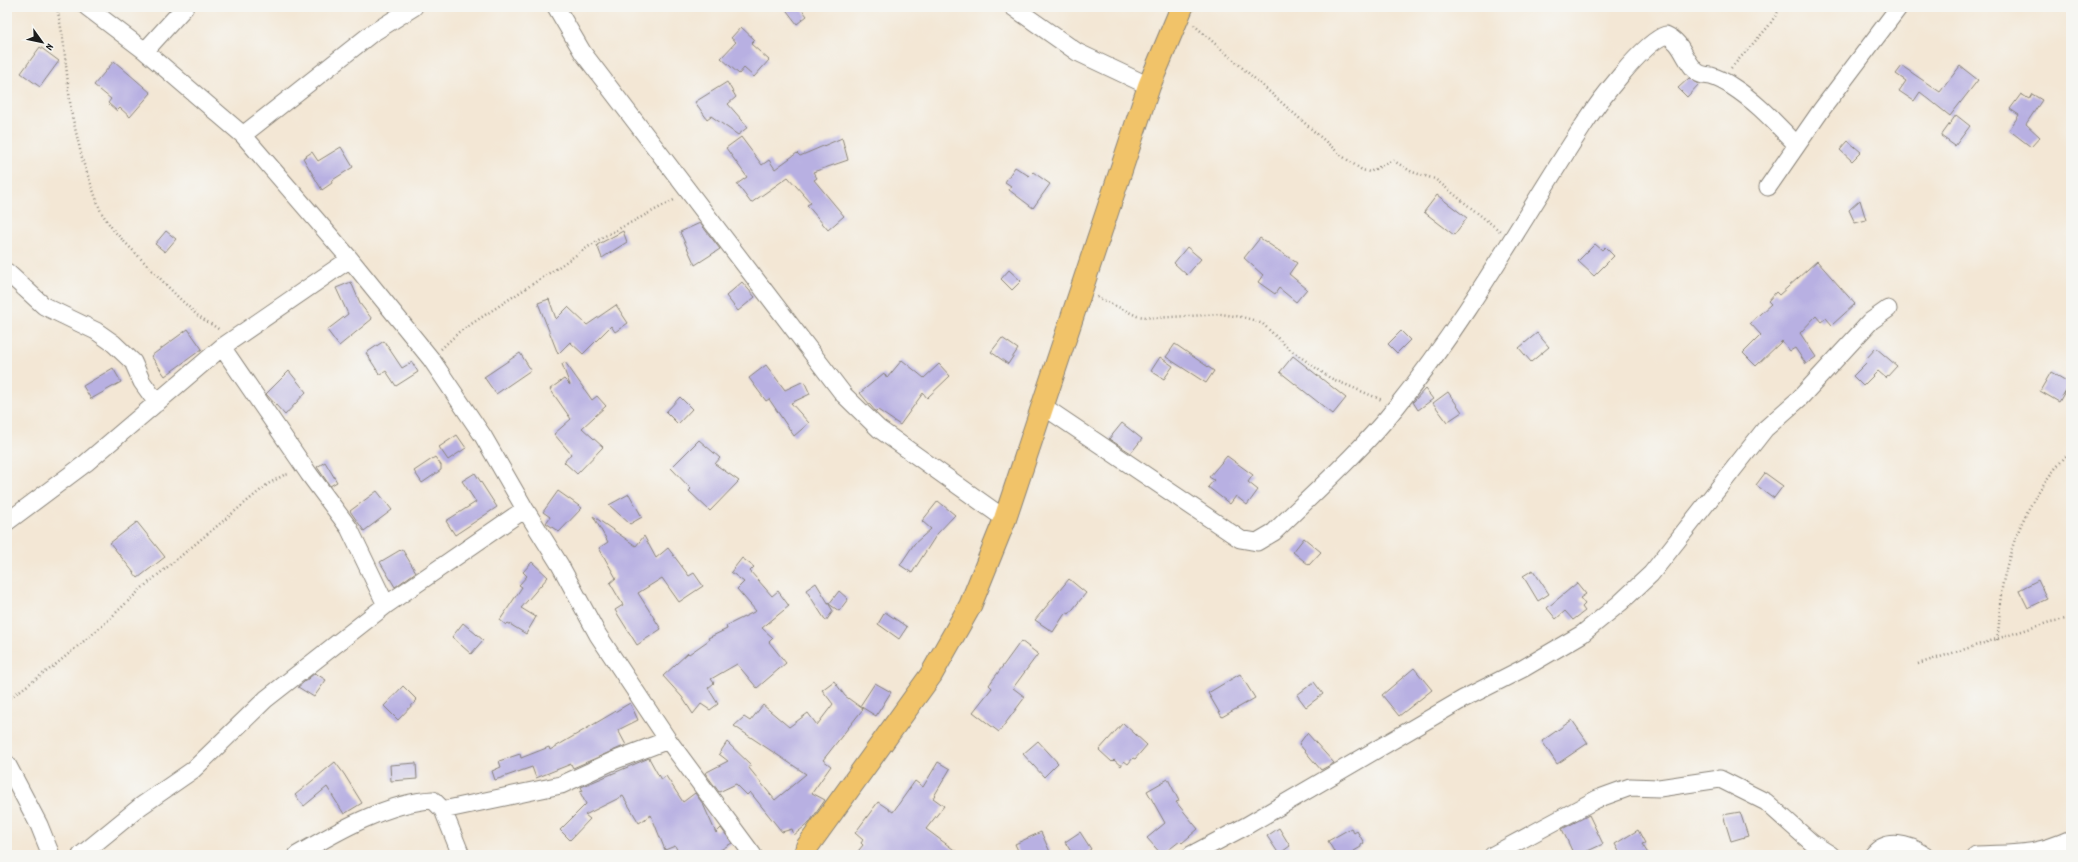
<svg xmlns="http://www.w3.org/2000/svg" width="2078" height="862" viewBox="0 0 2078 862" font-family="Dekko,sans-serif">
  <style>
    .building { fill: #b8b0e2 }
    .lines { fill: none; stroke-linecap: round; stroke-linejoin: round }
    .minor-casing { stroke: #888278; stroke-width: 19 }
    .primary-casing { stroke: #888278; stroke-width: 24 }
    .path { stroke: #888278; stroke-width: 2.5; stroke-dasharray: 1 3; stroke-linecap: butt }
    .minor { stroke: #fff; stroke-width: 17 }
    .primary { stroke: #f1c369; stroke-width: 22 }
  </style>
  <rect width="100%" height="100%" fill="#f6f6f2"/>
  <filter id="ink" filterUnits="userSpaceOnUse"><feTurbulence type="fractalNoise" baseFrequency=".025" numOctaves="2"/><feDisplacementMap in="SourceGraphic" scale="8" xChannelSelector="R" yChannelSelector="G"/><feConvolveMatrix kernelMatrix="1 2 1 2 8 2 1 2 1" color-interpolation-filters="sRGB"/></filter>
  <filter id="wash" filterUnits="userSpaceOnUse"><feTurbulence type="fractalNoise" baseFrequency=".012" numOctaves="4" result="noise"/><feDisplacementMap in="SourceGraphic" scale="16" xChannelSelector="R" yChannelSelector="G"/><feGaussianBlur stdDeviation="0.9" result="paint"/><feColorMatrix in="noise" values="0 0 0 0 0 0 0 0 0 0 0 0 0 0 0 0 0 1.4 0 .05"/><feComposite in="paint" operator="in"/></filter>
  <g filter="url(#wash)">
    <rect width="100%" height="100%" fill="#f3e7d5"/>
    <g id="blocks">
      <!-- building -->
      <path class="building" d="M784,7H800L807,16L797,24Z
        M741,27L755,40L751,44L769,60L754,77L744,68L739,74L721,58L736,42L731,38Z
        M40,47L59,61L40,87L21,73Z
        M114,61L151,93L130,117L120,108L117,111L108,103L111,99L94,85Z
        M1902,66L1940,92L1960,66L1978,80L1950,116L1920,92L1914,101L1899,91L1906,81L1896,74Z
        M1689,78L1699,84L1687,97L1678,88Z
        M727,82L736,97L728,104L748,127L738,135L711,116L707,119L695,102Z
        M2021,94L2029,99L2032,94L2042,100L2026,124L2040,137L2031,147L2009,130L2019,115L2010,109Z
        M1956,115L1970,126L1955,146L1941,136Z
        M741,137L762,165L769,160L775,169L797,153L800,156L842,138L848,160L813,172L817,178L814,180L844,216L828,230L807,205L811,203L788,177L751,203L737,184L747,177L726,148Z
        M1848,141L1861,152L1852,161L1840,150Z
        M341,147L353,167L331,181L332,183L322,190L303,158L312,152L318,161Z
        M1015,167L1029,176L1033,172L1050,184L1033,208L1009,190L1011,186L1005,182Z
        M1437,195L1467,218L1454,235L1424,212Z
        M1860,200L1866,220L1855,223L1849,210Z
        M700,223L720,249L695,265L680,232Z
        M166,231L176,239L165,252L155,244Z
        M623,231L627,242L602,258L597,245Z
        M1260,238L1297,263L1289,274L1307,289L1296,302L1279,288L1275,294L1258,282L1263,275L1244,258Z
        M1595,244L1602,250L1605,247L1614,256L1594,276L1578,261Z
        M1187,247L1201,259L1187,275L1174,263Z
        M1817,261L1855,304L1832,325L1826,318L1821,322L1816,316L1800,333L1816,357L1806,364L1795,348L1790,351L1782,341L1756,366L1743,353L1761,335L1750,323L1771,304L1768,301L1776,292L1779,295Z
        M1009,270L1021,281L1012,290L1001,279Z
        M351,282L361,305L372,319L339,346L327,330L348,314L336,288Z
        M742,282L755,297L738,311L726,296Z
        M549,299L556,319L568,307L587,325L616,305L628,323L615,332L611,326L583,354L570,342L558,354L538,303Z
        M188,329L202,349L165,376L151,356Z
        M1401,331L1410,340L1397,353L1388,344Z
        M1537,333L1549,347L1531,362L1519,348Z
        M1002,338L1018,349L1008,364L991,352Z
        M384,341L402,368L412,362L418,372L396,386L386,371L380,375L366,353Z
        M1175,344L1214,371L1206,383L1166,357Z
        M1876,348L1897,366L1886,378L1878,371L1863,386L1853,376L1867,362L1865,360Z
        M520,353L531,370L496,394L484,377Z
        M1293,356L1346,398L1333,414L1280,372Z
        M1160,357L1173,366L1164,379L1151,371Z
        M902,360L924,378L939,364L950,376L927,398L923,393L900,425L878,410L876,412L860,393L884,373L887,378Z
        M565,362L592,400L597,396L606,406L582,428L603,447L577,474L564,462L571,454L554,434L571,419L550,389L564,379L570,385L562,364Z
        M766,365L785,390L804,381L810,394L791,403L809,423L794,436L769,399L766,401L749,378Z
        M113,368L121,382L91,399L83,386Z
        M289,371L306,392L285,415L266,394Z
        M2051,372L2070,383L2059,402L2040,391Z
        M1425,389L1433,399L1418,410L1413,402Z
        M1448,392L1462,412L1447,422L1433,403Z
        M680,397L692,409L678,424L666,412Z
        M1122,423L1142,439L1131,453L1109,439Z
        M457,435L466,448L448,460L439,447Z
        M699,440L720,458L715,464L739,481L710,511L689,491L691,489L671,468Z
        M1227,456L1253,475L1248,482L1258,490L1247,505L1236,496L1230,504L1208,487L1214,480L1209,477Z
        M435,457L441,465V470L422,483L414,471Z
        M325,462L337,482L330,486L317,467Z
        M475,473L497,507L455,535L446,521L476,502L462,481Z
        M1765,473L1783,486L1774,498L1756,485Z
        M377,491L392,510L364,531L350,511Z
        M558,491L582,508L559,532L546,523L550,517L543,512Z
        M629,494L642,517L630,524L609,505Z
        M938,501L955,515L937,534L912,573L900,565L914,544L931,529L922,521Z
        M593,516L636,546L644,536L656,558L668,548L689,576L694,573L703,586L679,602L662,578L638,593L661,629L637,645L615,610L623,605L610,583L616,578L599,548L608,542Z
        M137,522L165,557L138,578L110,543Z
        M1304,538L1321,552L1309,565L1293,552Z
        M402,549L416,572L395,587L380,562Z
        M742,558L754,567L750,571L772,596L778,591L789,606L762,628L773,638L769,642L786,663L757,688L737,664L711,679L714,683L708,688L718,704L710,710L701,704L693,714L682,697L663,676L688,653L689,654L709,640L708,638L727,629L726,626L756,611L737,589L744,582L731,572Z
        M532,562L548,577L521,608L536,617L526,634L508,623L506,625L500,620L522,587L519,585L527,576L523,572Z
        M1533,570L1549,594L1538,601L1523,576Z
        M1069,579L1086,593L1069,614L1066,612L1053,632L1035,620Z
        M2038,580L2047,599L2028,608L2019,590Z
        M816,583L833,611L826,621L806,590Z
        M1577,583L1586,594L1580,598L1585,604L1582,607L1585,611L1573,620L1565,611L1556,619L1547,608Z
        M839,591L848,599L839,611L829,604Z
        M885,612L907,627L899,639L878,624Z
        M463,623L483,640L471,654L452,637Z
        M1021,641L1038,654L1013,688L1025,697L999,732L973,712L992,688L989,685Z
        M1414,668L1432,690L1399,716L1382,695Z
        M315,673L326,680L314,697L298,687Z
        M1240,674L1255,698L1222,717L1208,693Z
        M834,681L845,696L863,709L823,760L831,766L812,793L825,800L809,823L794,835L792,829L782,832L750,792L747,795L736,784L719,792L705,773L728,761L719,754L727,742L751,765L749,768L775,800L806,774L734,726L744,717L750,721L763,705L789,727L808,713L817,725L833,704L822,690Z
        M1314,682L1323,694L1306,707L1297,695Z
        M875,683L891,692L876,716L860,706Z
        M403,686L417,700L398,720L384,706Z
        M630,703L638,720L618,730L626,745L573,768L571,764L536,778L532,767L495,780L492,771L501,767L499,761L520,754L521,758L549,747L550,750Z
        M1572,720L1588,743L1557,764L1542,741Z
        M1123,723L1147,745L1135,759L1133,758L1128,764L1124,761L1121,766L1114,760L1112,762L1099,750Z
        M1307,733L1334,763L1321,770L1299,744Z
        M1038,741L1058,763L1044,777L1023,754Z
        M649,758L661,780L666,776L683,802L695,793L703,804L716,833L721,828L732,843L712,855H680L675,846L665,850L651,815L639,823L623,796L585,815L590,819L570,840L560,830L586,804L580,792L583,791L581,787Z
        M335,762L344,774L362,803L344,814L327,787L304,806L295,795Z
        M938,762L950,769L933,798L944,806L926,829L961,855H855L863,845L861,843L863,840L855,833L878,802L893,812L915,781L923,787Z
        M416,763L417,779L391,781L390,765Z
        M1168,779L1179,801L1176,802L1198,829L1182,843L1180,841L1162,855L1147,838L1165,823L1147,791Z
        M1740,812L1748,836L1731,841L1723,815Z
        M1589,815L1603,844L1579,855H1574L1562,829Z
        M1279,828L1290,846L1279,854L1267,836Z
        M1351,828L1354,833L1357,831L1364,843L1361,845V847L1347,855H1336L1328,841Z
        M1638,830L1645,843L1642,844L1649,855H1621L1615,844Z
        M1041,832L1050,852L1043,855H1020L1015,844Z
        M1080,832L1091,849L1083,855H1073L1065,842Z"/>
    </g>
  </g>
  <g filter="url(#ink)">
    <use href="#blocks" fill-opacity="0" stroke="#888278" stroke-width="1"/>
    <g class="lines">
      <defs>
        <path id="minor" d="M87,7L145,51L243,135L350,259L431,359L483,436L525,509L560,565L598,635L668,740L753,855
          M556,7L583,53L844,395L879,429L1005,519
          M1013,7L1077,52L1149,86
          M145,51L185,7
          M243,135L371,34L414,7
          M1768,187L1822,109L1899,7
          M7,272L44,306L96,331L113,343L133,362L142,382L157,403
          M222,347L309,474L349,528L386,605
          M1043,406L1240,539L1257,542L1274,532C1316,491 1361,451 1397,406C1468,318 1522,220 1583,126C1597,104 1643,42 1666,35C1683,42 1684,61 1697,72C1702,76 1705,75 1711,76C1718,78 1727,83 1733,87C1758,103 1777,125 1797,145
          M7,522L86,463L222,347L350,259
          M7,764L39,825L51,855
          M443,810L561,785L613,761L668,740
          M81,855L141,806L193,770L266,699L386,605L525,509
          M297,855C336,832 388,802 433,800L443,810L461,855
          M1191,855L1246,826L1463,699L1524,668L1582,634L1620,603L1651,574L1765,429L1799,399L1871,321L1888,309
          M1493,855L1597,799L1630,787L1659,788L1720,779L1766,802L1812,843L1831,855
          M1873,855C1887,838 1908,844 1925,855
          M1976,855C2015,853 2034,856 2071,839"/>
        <path id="primary" d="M805,855L807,847L931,675L970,606L1005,519L1149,86L1182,7"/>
      </defs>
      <!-- minor casing -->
      <use href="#minor" class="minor-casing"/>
      <!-- primary casing -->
      <use href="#primary" class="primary-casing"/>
      <!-- path -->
      <path class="path" d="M57,7L63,38L71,111L83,162L101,212L114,231L179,298L197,315L220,330
        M1194,25L1342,156L1362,170L1370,172L1388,162L1394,161L1412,172L1435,179L1500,231
        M1731,68L1768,27L1781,7
        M1097,297L1137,316L1155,318L1220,314L1242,317L1253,320L1263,324L1288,348L1330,378L1382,400
        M441,349L459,332L551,272L603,237L676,199
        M1997,640C2000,623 1999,605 2002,588C2011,537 2034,488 2071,451
        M1918,664L2050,622L2071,618
        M7,700L54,666L102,626L142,588L268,484L284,475L290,474"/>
      <!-- minor -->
      <use href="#minor" class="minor"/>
      <!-- primary -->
      <use href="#primary" class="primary"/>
    </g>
  </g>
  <!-- margin -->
  <rect width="2078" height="862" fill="none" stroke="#f6f6f2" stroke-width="24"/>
  <!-- north arrow -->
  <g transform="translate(42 42) rotate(123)" stroke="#f6f6f2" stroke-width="3" paint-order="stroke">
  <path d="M0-3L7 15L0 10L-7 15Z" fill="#1c1c1c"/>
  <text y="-6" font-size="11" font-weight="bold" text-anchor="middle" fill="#1c1c1c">N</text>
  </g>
</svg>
